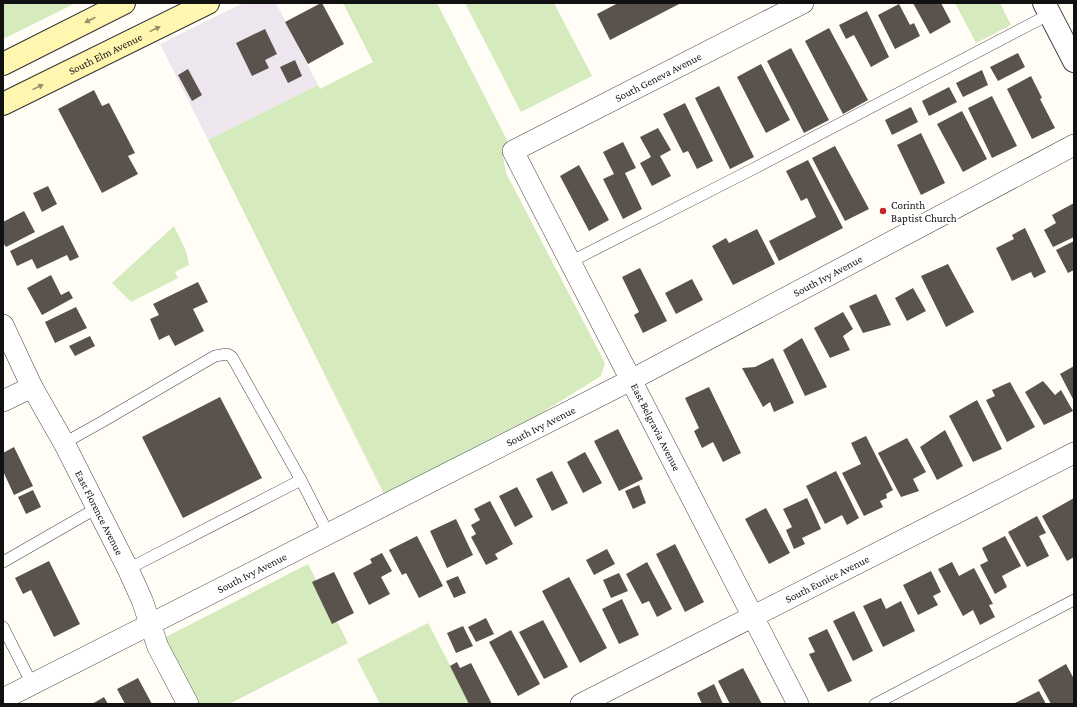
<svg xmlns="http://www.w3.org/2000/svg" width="1077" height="707" viewBox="0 0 1077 707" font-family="'Crimson Pro',serif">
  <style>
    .industrial { fill: #eee6ef }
    .green { fill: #d5ebbd }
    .building { fill: #5a524d }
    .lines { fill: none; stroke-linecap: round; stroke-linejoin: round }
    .service-casing { stroke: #444; stroke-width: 12 }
    .minor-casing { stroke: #444; stroke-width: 22 }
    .tertiary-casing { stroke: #444; stroke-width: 24 }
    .secondary-casing { stroke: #333; stroke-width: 24 }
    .service { stroke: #fff; stroke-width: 11 }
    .minor { stroke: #fff; stroke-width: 21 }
    .tertiary { stroke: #fff; stroke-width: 22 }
    .secondary { stroke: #fff6b0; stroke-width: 22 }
    .oneway { fill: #948f68 }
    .poi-dot { fill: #c4262e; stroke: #fff; stroke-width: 1.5 }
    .labels { text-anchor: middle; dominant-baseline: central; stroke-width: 4; stroke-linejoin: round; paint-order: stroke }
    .street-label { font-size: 11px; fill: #111; stroke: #fff }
    .poi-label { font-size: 11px; fill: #111; stroke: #fff; text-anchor: start }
  </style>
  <rect width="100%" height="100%" fill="#fffdf5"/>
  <!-- industrial -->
  <path class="industrial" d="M243,3H276L318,85L208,140L160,44Z"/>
  <!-- green -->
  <path class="green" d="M3,3H76L3,39Z
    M343,3H437L507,140L503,156L506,173L605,363L601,376L500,439L386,498L208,140L318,85L320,89L373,62Z
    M465,3H554L592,76L521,112Z
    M955,3H1000L1011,25L976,43Z
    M174,226L186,251L189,265L175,272L178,278L131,302L112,283Z
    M308,564L348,643L229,704H199L164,638Z
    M428,623L470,704H380L357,659Z"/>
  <!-- building -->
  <path class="building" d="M321,3H322L344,44L308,64L285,22Z
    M618,3H681L610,40L597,14Z
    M913,3H941L951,22L930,34Z
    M899,4L910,25L914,23L920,36L895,49L878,15Z
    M867,11L889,57L871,67L854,35L846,39L839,25Z
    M829,28L868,100L843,114L805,41Z
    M265,29L277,54L265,60L269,68L252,76L236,43Z
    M791,48L829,120L804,133L767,61Z
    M1018,53L1025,67L998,81L990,67Z
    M295,60L302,76L288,83L280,67Z
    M761,64L790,120L766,133L737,77Z
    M188,69L202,95L192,101L178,75Z
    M982,70L988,85L963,97L956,83Z
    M1031,76L1042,98L1040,99L1055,128L1032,139L1007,89Z
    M719,86L754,157L730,169L695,98Z
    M949,87L957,102L929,116L922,101Z
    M94,90L102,106L109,103L135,153L128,156L138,174L102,193L58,109Z
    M992,96L1017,146L992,158L968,108Z
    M685,103L713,161L697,169L688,151L683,153L663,114Z
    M911,107L918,122L892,135L885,120Z
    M962,111L987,159L963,172L937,124Z
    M658,128L671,150L660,156L671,176L652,186L640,163L651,157L640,137Z
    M921,133L945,183L921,195L897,145Z
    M623,142L636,168L625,173L642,209L623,219L603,179L614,174L603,152Z
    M835,146L869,209L845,221L812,158Z
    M808,160L843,228L779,261L769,241L816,217L807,198L801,201L786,171Z
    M579,165L609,220L589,231L560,176Z
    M48,186L57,204L42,212L33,193Z
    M1074,203V237L1053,247L1044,230L1056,223L1052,215Z
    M24,211L35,232L6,247L3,243V222Z
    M63,225L79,257L70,261L67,255L37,269L32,259L17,266L10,251Z
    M1025,228L1046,272L1034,278L1031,272L1012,281L996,248L1014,239L1012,235Z
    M757,229L775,264L733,285L712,246L726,238L729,243Z
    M1074,241V270L1068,273L1056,250Z
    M948,264L974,312L946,327L921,276Z
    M640,268L667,321L643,333L634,315L639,312L622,277Z
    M51,275L61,295L69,291L73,298L42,315L27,288Z
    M692,279L703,300L676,314L665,293Z
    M198,282L208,302L193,309L204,331L175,346L169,335L159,340L150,319L159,315L153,304Z
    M913,288L926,311L907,321L895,298Z
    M876,294L891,325L863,333L849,306Z
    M76,307L87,328L55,343L45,322Z
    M843,312L853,329L843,336L850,350L830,358L814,328Z
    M90,336L95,346L75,356L69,346Z
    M802,338L827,387L805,396L783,350Z
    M773,358L794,403L774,412L770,402L763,407L742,368L755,367Z
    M1074,366V401L1060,374Z
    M1043,381L1055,395L1061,390L1073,411L1044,425L1025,392Z
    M1010,382L1035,427L1007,442L986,400L995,396L992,390Z
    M709,387L741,453L723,462L713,442L702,448L694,431L699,428L685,398Z
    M220,397L262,478L183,518L142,437Z
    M977,400L1002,449L973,462L949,416Z
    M618,429L643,479L619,491L594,441Z
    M945,430L963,466L937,480L920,447Z
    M866,436L893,490L886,494L887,498L880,501L883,507L864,516L842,473L861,464L851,443Z
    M907,438L926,472L913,479L919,491L901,497L878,453Z
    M14,447L33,486L14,495L3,471V453Z
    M585,452L602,483L583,493L567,462Z
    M552,471L568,503L552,511L536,479Z
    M836,471L859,518L847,525L842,515L825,524L806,486Z
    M639,485L646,503L633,509L625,491Z
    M517,487L533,517L515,527L499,496Z
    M33,490L41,507L26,514L18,497Z
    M807,498L821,529L802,538L805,544L794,549L786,530L792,527L783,509Z
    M1074,498V557L1067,561L1042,516Z
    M490,501L513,544L495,554L498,559L486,565L471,537L476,534L471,525L480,520L474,509Z
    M766,508L790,553L769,564L745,519Z
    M1037,516L1046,533L1039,536L1049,556L1027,567L1008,532Z
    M456,519L473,555L447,568L430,531Z
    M417,536L443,586L419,598L406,573L402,575L389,550Z
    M1005,536L1021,566L1002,576L1007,587L995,594L980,565L988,561L982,548Z
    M675,544L704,602L685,612L656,554Z
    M607,549L615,564L594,575L586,560Z
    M382,553L392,571L381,577L390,594L369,605L353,573L372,563L370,559Z
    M49,561L80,624L54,637L31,590L23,594L15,578Z
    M647,562L672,609L657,617L649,601L642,604L626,574Z
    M952,562L959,576L974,568L993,604L989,605L995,617L980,625L973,610L963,616L938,569Z
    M931,571L941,592L933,596L938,605L918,615L903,585Z
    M334,572L354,613L332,624L312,582Z
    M619,573L628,591L611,598L603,580Z
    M458,576L466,593L454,598L446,581Z
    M569,577L607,648L580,663L542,591Z
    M881,598L886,609L901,601L915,631L883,647L863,606Z
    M622,599L639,635L619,644L602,609Z
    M854,611L873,651L853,661L833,621Z
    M486,618L494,634L476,642L468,627Z
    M543,620L568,667L544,679L519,632Z
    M463,626L473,646L456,653L447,633Z
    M827,629L852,681L828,692L809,654L815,652L808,638Z
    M511,630L540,684L518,696L489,642Z
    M457,662L460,668L471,663L492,704H469L450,666Z
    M1066,664L1074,679V704H1051L1038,680Z
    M743,668L762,704H730L718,681Z
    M138,678L152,704H125L117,689Z
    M714,684L723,704H702L697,693Z
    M1039,691L1046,704H1013Z
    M104,697L108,704H92Z"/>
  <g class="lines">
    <defs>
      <path id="service" d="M570,262L753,169L1050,14
        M64,443L100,423L215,356L227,354L232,357L301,480L328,533
        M3,562L97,508
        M128,569L301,480
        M3,627L32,684
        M875,704L1074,600"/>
      <g id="minor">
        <path id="s1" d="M3,325L32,387L64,443L128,569L142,600L158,647L188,704"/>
        <path d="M3,401L32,387"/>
        <path id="s2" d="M3,699L631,380L1074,145"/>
        <path id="s3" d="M581,704L1074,453"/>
        <path id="s4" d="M798,704L513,151L803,3"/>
      </g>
      <path id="tertiary" d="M1044,3L1074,61"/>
      <g id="secondary">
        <path d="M3,64L124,3"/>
        <path id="s5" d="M3,104L208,3"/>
      </g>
    </defs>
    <!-- service casing -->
    <use href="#service" class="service-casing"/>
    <!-- minor casing -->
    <use href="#minor" class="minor-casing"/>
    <!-- tertiary casing -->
    <use href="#tertiary" class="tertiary-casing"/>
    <!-- secondary casing -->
    <use href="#secondary" class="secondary-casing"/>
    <!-- service -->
    <use href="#service" class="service"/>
    <!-- minor -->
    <use href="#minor" class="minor"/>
    <!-- tertiary -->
    <use href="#tertiary" class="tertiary"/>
    <!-- secondary -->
    <use href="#secondary" class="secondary"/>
  </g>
  <!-- one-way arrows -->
  <defs><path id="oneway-solid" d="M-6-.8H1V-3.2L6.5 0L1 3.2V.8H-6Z"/></defs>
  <g class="oneway">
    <use href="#oneway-solid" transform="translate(90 20) rotate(153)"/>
    <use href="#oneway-solid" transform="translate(155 29) rotate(-26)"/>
    <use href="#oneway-solid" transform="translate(38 87) rotate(-26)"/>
  </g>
  <!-- markers -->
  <circle class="poi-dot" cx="883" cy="211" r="4"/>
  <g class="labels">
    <!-- street labels -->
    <g class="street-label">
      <text stroke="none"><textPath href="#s5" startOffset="114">South Elm Avenue</textPath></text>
      <text stroke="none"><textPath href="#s4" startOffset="785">South Geneva Avenue</textPath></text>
      <text stroke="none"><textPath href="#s2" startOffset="927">South Ivy Avenue</textPath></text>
      <text stroke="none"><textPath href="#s2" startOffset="603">South Ivy Avenue</textPath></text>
      <text transform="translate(656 427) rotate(63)">East Belgravia Avenue</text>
      <text stroke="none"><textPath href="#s1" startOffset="211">East Florence Avenue</textPath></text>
      <text stroke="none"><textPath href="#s2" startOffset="279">South Ivy Avenue</textPath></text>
      <text stroke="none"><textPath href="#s3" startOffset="276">South Eunice Avenue</textPath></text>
    </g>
    <!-- poi labels -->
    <g class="poi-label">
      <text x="891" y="205">Corinth<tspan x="891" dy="13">Baptist Church</tspan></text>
    </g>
  </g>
  <!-- border -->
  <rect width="1077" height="707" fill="none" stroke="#111111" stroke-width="8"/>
</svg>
